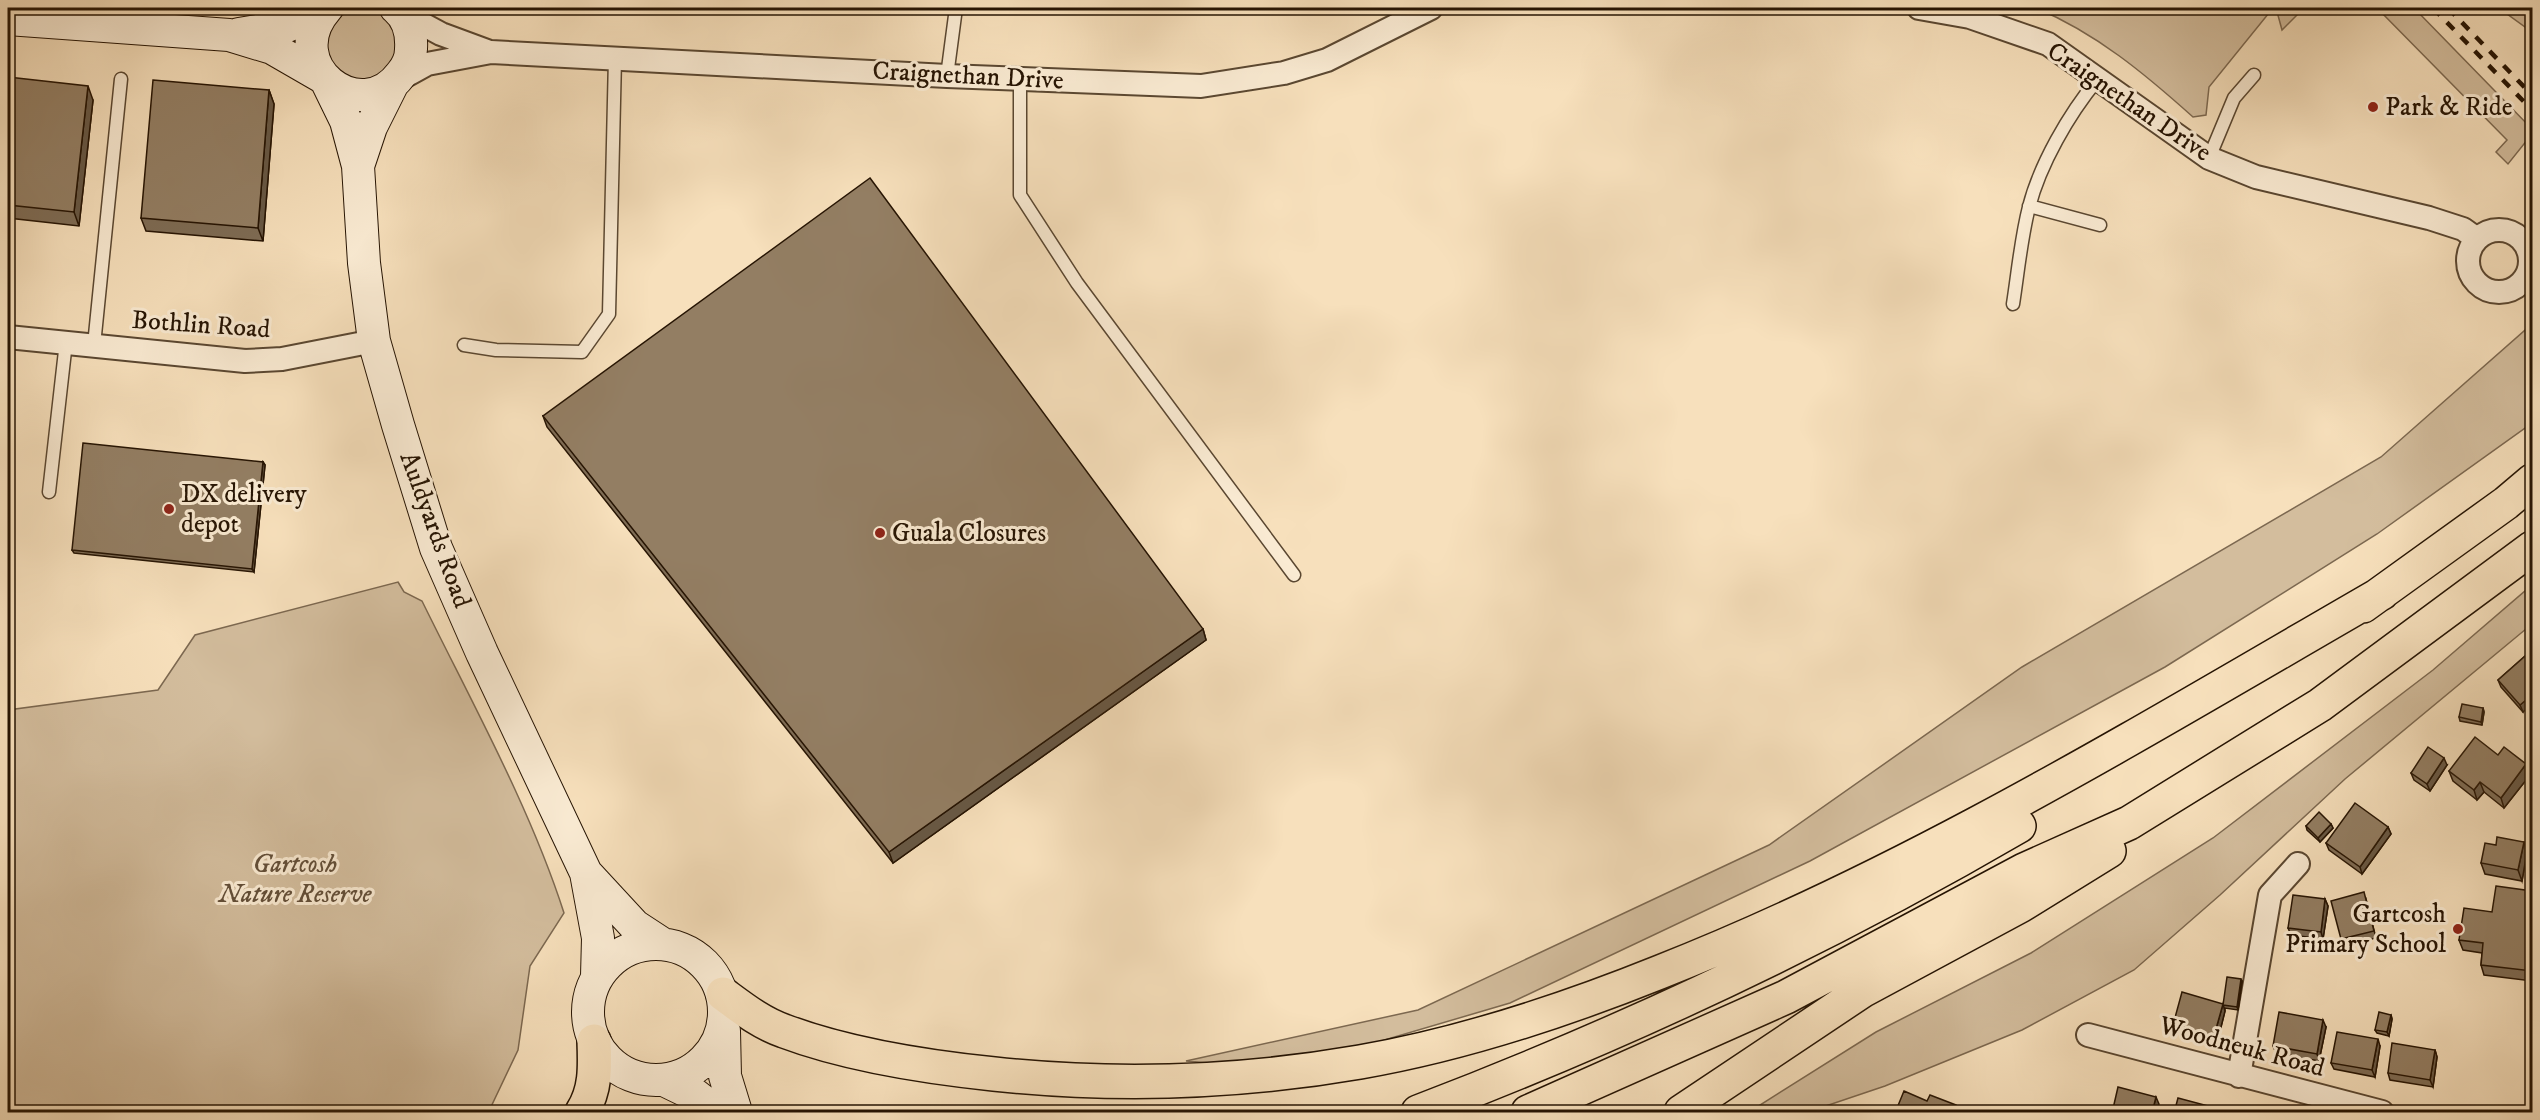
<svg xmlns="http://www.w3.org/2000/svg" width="2540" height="1120" viewBox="0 0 2540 1120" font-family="'IM FELL DW Pica',serif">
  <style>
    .green { fill: #d3bd9d; stroke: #7c6850; stroke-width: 1.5 }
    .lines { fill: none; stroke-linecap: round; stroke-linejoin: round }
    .lane-casing { stroke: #5a4731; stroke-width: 15 }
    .street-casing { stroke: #5a4731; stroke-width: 26 }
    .secondary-casing { stroke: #261403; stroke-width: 34 }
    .highway-casing { stroke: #261403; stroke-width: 36 }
    .lane { stroke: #faebd3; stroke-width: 12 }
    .street { stroke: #faebd3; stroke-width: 22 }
    .secondary { stroke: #faebd3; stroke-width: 32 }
    .highway { stroke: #f7e0bc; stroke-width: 33 }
    .rail { stroke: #261403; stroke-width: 4.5; stroke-dasharray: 10 10; stroke-linecap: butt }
    .wall { fill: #7e6c55; stroke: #261403; stroke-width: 1.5 }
    .shaded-wall { fill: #675845; stroke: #261403; stroke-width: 1.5 }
    .building { fill: #937e63; stroke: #261403; stroke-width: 1.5 }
    .poi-dot { fill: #8f2418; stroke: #faebd3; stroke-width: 2 }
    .labels { text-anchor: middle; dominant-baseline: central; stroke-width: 6; stroke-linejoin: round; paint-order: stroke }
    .street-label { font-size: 26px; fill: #261403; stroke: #faebd3 }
    .poi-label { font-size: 26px; fill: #261403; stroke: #faebd3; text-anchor: start }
    .park-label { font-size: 26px; font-style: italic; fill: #634f39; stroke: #faebd3 }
  </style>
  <rect width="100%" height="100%" fill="#f7e0bc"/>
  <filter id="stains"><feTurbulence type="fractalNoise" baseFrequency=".00333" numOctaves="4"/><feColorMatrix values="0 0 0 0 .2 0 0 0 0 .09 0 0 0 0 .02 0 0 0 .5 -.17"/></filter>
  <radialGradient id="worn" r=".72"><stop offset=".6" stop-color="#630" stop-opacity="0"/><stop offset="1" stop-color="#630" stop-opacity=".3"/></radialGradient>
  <!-- green -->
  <path class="green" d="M2036,8H2273L2209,87L2206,115L2193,117C2145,74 2096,33 2036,8Z
    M2276,8H2304L2282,30Z
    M2377,8H2414L2532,129V134L2508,164L2496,152L2507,140Z
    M2498,8H2532V32L2500,9Z
    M327 44a35 35 0 1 1 70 0a35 35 0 1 1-70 0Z
    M2532,324V423L2377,534L2165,667L1810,861L1510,1003L1286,1069L1186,1061L1418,1010L1769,845L2022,667L2381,457Z
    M398,582L404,592L422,601C471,701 530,807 564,913L530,966L518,1050L489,1111L487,1112H8V710L158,690L195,635Z
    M2532,585V624L2345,779L2220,895L2134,970L2022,1030L1885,1086L1808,1112H1749L1876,1032L2031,953L2213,838L2433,670Z"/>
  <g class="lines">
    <defs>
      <path id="lane" d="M947,76L956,8
        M1020,79V195L1077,283L1294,575
        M2209,158L2234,98L2254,75
        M2029,206L2100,225
        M2013,304C2018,272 2021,238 2029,207C2040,164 2069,114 2097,80
        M94,345L121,79
        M464,345L496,350L582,352L609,314L615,58
        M49,492L66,342"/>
      <path id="street" d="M1919,8L1970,17L2048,44L2209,158L2256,177L2429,218L2463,229L2477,239
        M402,13L441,34L487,51
        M398,80L427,64L491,52L947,76L1201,86L1284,73L1327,60L1431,8
        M2468 261a31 31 0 1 1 62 0a31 31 0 1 1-62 0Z
        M8,337L245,361L282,359L374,341
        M2088,1035L2382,1112
        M2239,1076L2270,895L2298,864"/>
      <path id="secondary" d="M327,8C277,65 361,129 401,74C407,67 411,59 411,49C412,33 408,18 396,8
        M8,19L229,35L272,48L324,78
        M239,34L287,26L325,8
        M326,80L346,121L358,166L364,263L374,341L398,425L436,548L482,653L586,873L598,938L597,976
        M358,166L371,127L392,85
        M586,873L635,926L661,943
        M588 1012a68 68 0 1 1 136 0a68 68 0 1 1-136 0Z
        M724,1031L725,1076L736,1112
        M664,1080L695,1095L717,1112"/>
      <path id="highway" d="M2363,606L2506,503L2532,481
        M723,994C742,1008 761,1023 784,1031C848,1055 926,1067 994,1074C1117,1087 1239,1083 1360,1062C1464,1044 1563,1011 1660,972C1914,872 2146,729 2382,593
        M582,1112C596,1090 595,1067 594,1041
        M1418,1112C1625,1033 1827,938 2019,826
        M1528,1112L1786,997L2024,870L2129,823L2320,705L2532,548
        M1681,1112L1862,991L2020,906L2109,851"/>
    </defs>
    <!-- lane casing -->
    <use href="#lane" class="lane-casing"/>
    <!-- street casing -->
    <use href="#street" class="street-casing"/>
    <!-- secondary casing -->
    <use href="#secondary" class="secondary-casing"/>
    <!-- highway casing -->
    <use href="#highway" class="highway-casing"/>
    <!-- lane -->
    <use href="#lane" class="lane"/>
    <!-- street -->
    <use href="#street" class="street"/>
    <!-- secondary -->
    <use href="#secondary" class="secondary"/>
    <!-- highway -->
    <use href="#highway" class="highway"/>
    <!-- rail -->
    <path class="rail" d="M2433,8L2532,110
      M2448,8L2532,95"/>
  </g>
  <!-- wall -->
  <path class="wall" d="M8,77L93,100L79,226L8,218Z
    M269,90L274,104L263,241L146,231L141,218Z
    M543,416L1203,629L1206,640L893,863L547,427Z
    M263,462L265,465L254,572L74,553L72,550Z
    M2532,650L2523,712L2501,687L2498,680Z
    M2483,708L2484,712L2482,725L2460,721L2459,717Z
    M2498,755L2530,775L2504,808L2484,792L2477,800L2453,781L2449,771Z
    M2447,765L2430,791L2414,780L2411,773Z
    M2331,824L2333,828L2320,842L2307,830L2306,826Z
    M2388,827L2391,834L2362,874L2329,850L2326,843Z
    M2524,842L2527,852L2522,881L2485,874L2481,863L2496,845Z
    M2532,891V981L2484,975L2481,965L2482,953L2463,950L2459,940L2492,912Z
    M2325,899L2328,906L2323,939L2291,935L2288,928Z
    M2366,899L2376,938L2343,946L2341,939Z
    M2242,982L2238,1010L2225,1008V1011L2217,1043L2176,1032L2173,1025L2223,1004Z
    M2391,1015L2392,1019L2389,1036L2377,1033L2375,1030Z
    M2326,1027L2319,1061L2276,1053L2273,1046Z
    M2380,1046L2375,1077L2334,1069L2331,1063Z
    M2435,1050L2437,1057L2433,1087L2390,1080L2388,1073Z"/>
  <!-- shaded-wall -->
  <path class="shaded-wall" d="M88,86L93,100L79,226L74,212Z
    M269,90L274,104L263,241L258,228Z
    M263,462L265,465L254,572L252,569Z
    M1203,629L1206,640L893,863L889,852Z
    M2532,680V689L2528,684Z
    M2532,695V704L2523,712L2520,705Z
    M2483,708L2484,712L2482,725L2481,722Z
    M2444,758L2447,765L2430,791L2427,784Z
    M2526,764L2530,775L2504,808L2501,798Z
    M2480,782L2484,792L2477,800L2474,790Z
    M2331,824L2333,828L2320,842L2318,838Z
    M2388,827L2391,834L2362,874L2360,867Z
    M2524,842L2527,852L2522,881L2518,870Z
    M2325,899L2328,906L2323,939L2321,932Z
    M2241,979L2242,982L2238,1010L2237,1007Z
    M2223,1004L2225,1011L2217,1043L2214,1036Z
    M2391,1015L2392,1019L2389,1036L2387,1032Z
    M2323,1020L2326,1027L2319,1061L2317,1054Z
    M2378,1039L2380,1046L2375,1077L2372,1070Z
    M2435,1050L2437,1057L2433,1087L2430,1080Z
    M2156,1097L2159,1104L2157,1113H2152Z"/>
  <!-- building -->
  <path class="building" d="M8,77L88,86L74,212L8,205Z
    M153,80L269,90L258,228L141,218Z
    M870,178L1203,629L889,852L543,416Z
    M83,443L263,462L252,569L72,550Z
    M2532,650V680L2528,684L2532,689V695L2520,705L2498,680Z
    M2462,704L2483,708L2481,722L2459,717Z
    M2475,737L2498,755L2504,747L2526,764L2501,798L2480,782L2474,790L2449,771Z
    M2428,747L2444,758L2427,784L2411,773Z
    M2355,803L2388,827L2360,867L2326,843Z
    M2319,812L2331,824L2318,838L2306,826Z
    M2497,837L2524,842L2518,870L2481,863L2485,843L2496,845Z
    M2496,886L2532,891V971L2481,965L2483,943L2459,940L2464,908L2492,912Z
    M2364,892L2374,931L2341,939L2331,901Z
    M2293,895L2325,899L2321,932L2288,928Z
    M2227,977L2241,979L2237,1007L2223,1005Z
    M2182,992L2223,1004L2214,1036L2173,1025Z
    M2279,1012L2323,1020L2317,1054L2273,1046Z
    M2379,1012L2391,1015L2387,1032L2375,1030Z
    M2337,1032L2378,1039L2372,1070L2331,1063Z
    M2392,1043L2435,1050L2430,1080L2388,1073Z
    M2118,1087L2156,1097L2152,1113H2112Z
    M1904,1091L1927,1101L1930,1095L1956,1105L1955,1108L1967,1113H1895Z
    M2178,1098L2212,1107L2211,1113H2174Z
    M1841,1108L1847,1113H1837Z"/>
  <!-- markers -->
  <g class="poi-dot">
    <circle cx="2373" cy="107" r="6"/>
    <circle cx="169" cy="509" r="6"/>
    <circle cx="880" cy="533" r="6"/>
    <circle cx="2458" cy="929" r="6"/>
  </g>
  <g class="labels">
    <!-- street labels -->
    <g class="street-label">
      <text transform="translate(968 76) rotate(3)">Craignethan Drive</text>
      <text transform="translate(2129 102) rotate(34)">Craignethan Drive</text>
      <text transform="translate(201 325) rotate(4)">Bothlin Road</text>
      <text transform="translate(435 530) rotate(70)">Auldyards Road</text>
      <text transform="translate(2242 1047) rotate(15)">Woodneuk Road</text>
    </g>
    <!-- poi labels -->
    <g class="poi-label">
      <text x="2385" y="107">Park &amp; Ride</text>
      <text x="181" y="494">DX delivery<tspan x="181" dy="30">depot</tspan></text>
      <text x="892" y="533">Guala Closures</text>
      <text x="2446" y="914" text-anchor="end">Gartcosh<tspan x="2446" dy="30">Primary School</tspan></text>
    </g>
    <!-- park labels -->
    <g class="park-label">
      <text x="295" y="864">Gartcosh<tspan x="295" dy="30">Nature Reserve</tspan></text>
    </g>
  </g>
  <!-- margin -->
  <rect width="2540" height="1120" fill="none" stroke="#f7e0bc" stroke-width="30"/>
  <rect x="9" y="9" width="2522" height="1102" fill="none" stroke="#261403" stroke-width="3"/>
  <rect x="15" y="15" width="2510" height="1090" fill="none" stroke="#261403" stroke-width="1.5"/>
  <rect width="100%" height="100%" filter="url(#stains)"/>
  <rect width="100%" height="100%" fill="url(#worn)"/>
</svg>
